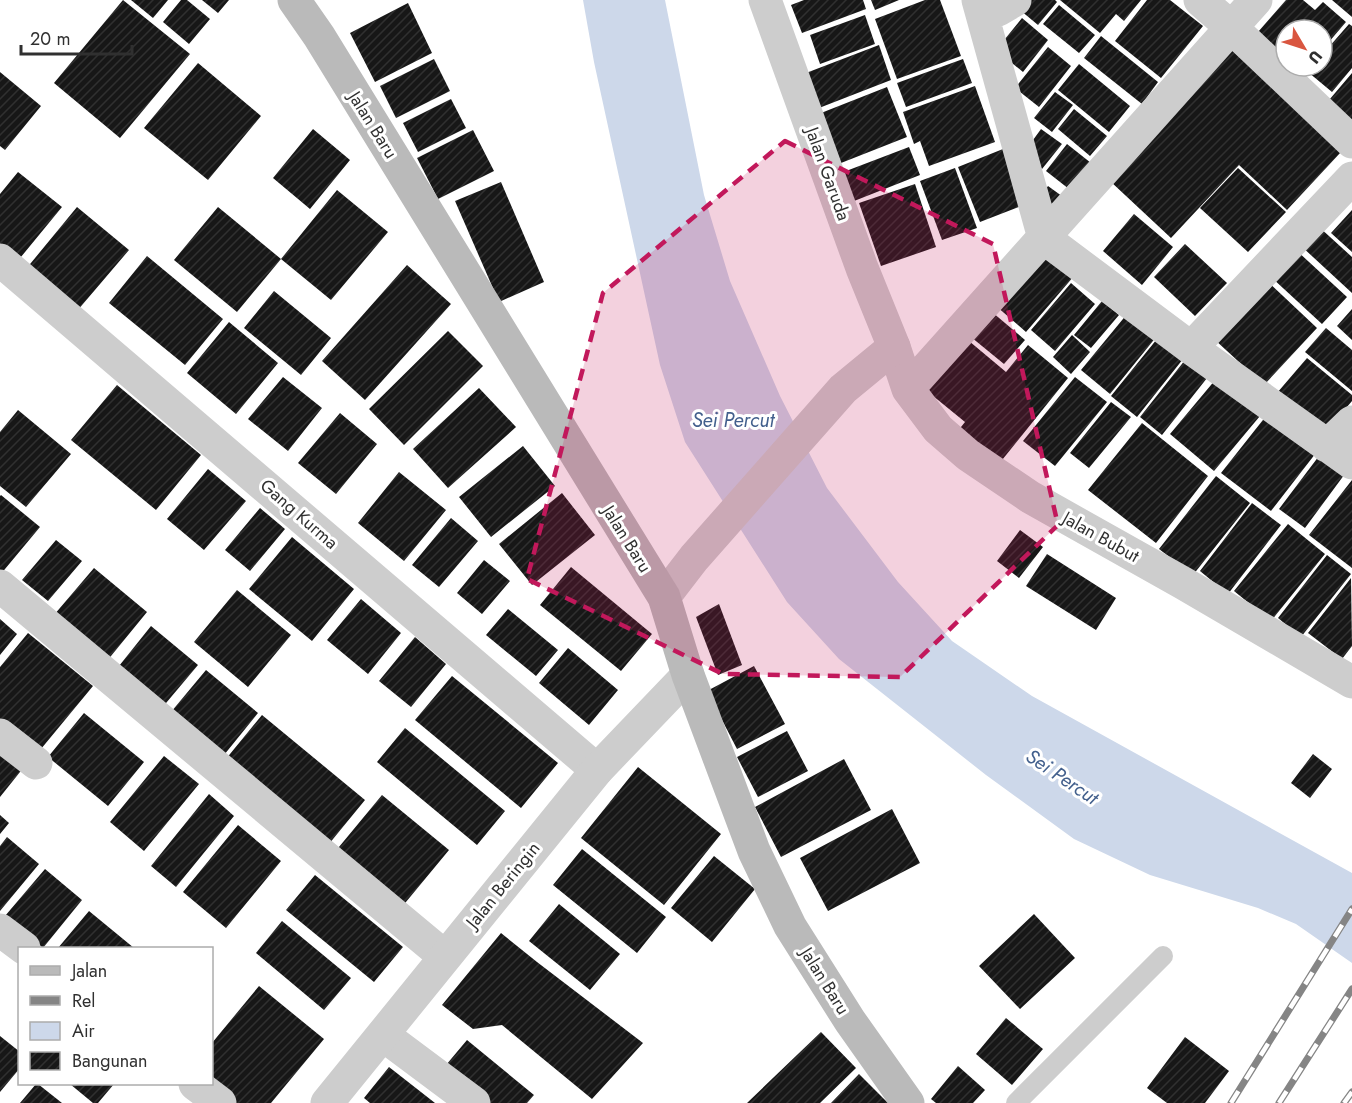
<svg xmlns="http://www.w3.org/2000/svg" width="1352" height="1103" viewBox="0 0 1352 1103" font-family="Jost,sans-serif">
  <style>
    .water { fill: #cdd8ea }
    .building { fill: url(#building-hatch) }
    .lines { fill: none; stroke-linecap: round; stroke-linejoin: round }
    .service { stroke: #cdcdcd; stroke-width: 20 }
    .minor { stroke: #cdcdcd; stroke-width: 33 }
    .tertiary { stroke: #cdcdcd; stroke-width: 33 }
    .secondary { stroke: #bababa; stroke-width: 33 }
    .rail-casing { stroke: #858585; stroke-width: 7 }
    .rail { stroke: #fff; stroke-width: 4.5; stroke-dasharray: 14; stroke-linecap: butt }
    .marked { fill: #c2185b; fill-opacity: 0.2; stroke: #c2185b; stroke-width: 4.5; stroke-dasharray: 12 8; stroke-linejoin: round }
    .labels { text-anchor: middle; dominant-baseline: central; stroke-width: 6; stroke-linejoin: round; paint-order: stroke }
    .street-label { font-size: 18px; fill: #303030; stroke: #fff }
    .water-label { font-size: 20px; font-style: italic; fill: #43608d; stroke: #fff }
  </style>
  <defs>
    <pattern id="building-hatch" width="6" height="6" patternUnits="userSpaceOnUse" patternTransform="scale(1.5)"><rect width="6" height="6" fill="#171717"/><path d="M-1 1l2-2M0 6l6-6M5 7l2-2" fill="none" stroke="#303030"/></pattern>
  </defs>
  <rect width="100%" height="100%" fill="#fff"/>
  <!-- water -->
  <path class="water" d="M583,0H665L704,195L730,281L780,396L827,488L898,582L952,641L1032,696L1352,873V963L1296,924L1258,908L1150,875L1074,839L986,775L839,659L787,602L685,442L660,365L594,62Z"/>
  <!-- building -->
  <path class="building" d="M123,0L190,54L120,138L54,83Z
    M131,0H168L153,18Z
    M181,0H187L210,19L189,44L163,22Z
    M202,0H229L218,13Z
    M804,0H863L866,9L802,33L791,5Z
    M871,0H899L875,10Z
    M925,0H940L961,56L897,79L875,19Z
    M1028,0H1055L1057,2L1038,25L1020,10Z
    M1060,0H1141L1124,21L1116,14L1100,33Z
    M1147,0H1170L1203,26L1161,78L1115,41Z
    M1286,0H1303L1315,10L1323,2L1346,22L1322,50V30H1286V57L1258,32Z
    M1332,0H1352V17Z
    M408,3L432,53L375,82L350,33Z
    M1059,5L1095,35L1079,53L1043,24Z
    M865,15L875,44L820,64L810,35Z
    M1022,18L1048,40L1023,72L996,50Z
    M1349,24L1352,26V68L1332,92L1308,72L1313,66H1322V55Z
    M1101,36L1158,82L1142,104L1084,58Z
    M879,45L891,80L819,108L806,73Z
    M1048,47L1071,66L1039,107L1015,88Z
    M1232,50L1341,152L1287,210L1239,165L1171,238L1110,181Z
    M434,59L450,91L396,118L380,86Z
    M963,59L972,83L906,107L897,83Z
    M198,63L261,116L208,180L144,128Z
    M1079,64L1130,106L1109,132L1058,90Z
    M0,72L41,106L5,150L0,146Z
    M1352,73V119L1347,125L1324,106Z
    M975,86L995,142L929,166L920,141L914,144L903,112Z
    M887,87L907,137L841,163L821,113Z
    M1055,92L1073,105L1052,132L1034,118Z
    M451,99L466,128L418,152L403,123Z
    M1074,109L1107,136L1090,156L1058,129Z
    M313,129L350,160L310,209L273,178Z
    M1041,129L1062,144L1042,169L1023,154Z
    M473,130L494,171L438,199L417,158Z
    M1067,144L1091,163L1069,189L1046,171Z
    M909,147L920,175L844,205L833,176Z
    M1003,149L1024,205L980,222L958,167Z
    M955,168L977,228L942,240L920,181Z
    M1238,168L1286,212L1248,252L1200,208Z
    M18,172L62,207L16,263L0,250V194Z
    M501,182L544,282L499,302L455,201Z
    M915,184L936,247L881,266L859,203Z
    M1048,186L1066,199L1054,215L1036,202Z
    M337,190L388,232L331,300L281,259Z
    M77,207L129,250L77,311L26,269Z
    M218,207L281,259L237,312L174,260Z
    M1352,210V252L1331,233Z
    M1134,214L1173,247L1142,285L1103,251Z
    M1318,226L1352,257V293L1300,245Z
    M1185,244L1227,283L1195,316L1154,277Z
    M1044,250L1074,276L1026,332L996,306Z
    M1296,250L1347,297L1322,324L1271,277Z
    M147,256L223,319L185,365L109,303Z
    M407,265L451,304L365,400L322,361Z
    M1267,281L1317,328L1264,385L1214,339Z
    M1071,283L1095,304L1055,351L1031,330Z
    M274,291L331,338L301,375L244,328Z
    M1102,301L1119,315L1091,348L1074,335Z
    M1132,308L1161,331L1110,394L1081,370Z
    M1352,309V340L1337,326Z
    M992,312L1025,340L1004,364L971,337Z
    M229,322L278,363L236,414L187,373Z
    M1326,328L1352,350V391L1305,352Z
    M448,331L483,366L404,445L369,409Z
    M1161,334L1187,354L1137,417L1111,396Z
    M1072,335L1090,352L1071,374L1053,357Z
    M969,341L1006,372L1028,345L1068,378L998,465L957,432L965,422L927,391Z
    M1189,355L1211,373L1162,435L1140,417Z
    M1307,358L1352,395V401L1325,433L1277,393Z
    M1221,373L1265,410L1214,471L1170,434Z
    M283,377L322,408L288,451L248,419Z
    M1075,377L1107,402L1055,466L1023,441Z
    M117,385L201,455L156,510L71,440Z
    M479,388L516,427L448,488L413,449Z
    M1111,402L1131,417L1089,468L1070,453Z
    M18,410L71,454L26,507L0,486V432Z
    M1270,411L1319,449L1271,511L1221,473Z
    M340,413L377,444L336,494L298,463Z
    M1142,423L1208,476L1156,543L1088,490Z
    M523,446L555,486L491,537L459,497Z
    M1325,448L1350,467L1305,528L1279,509Z
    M208,469L246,501L204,550L167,519Z
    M399,472L446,510L404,561L358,523Z
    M1216,476L1250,503L1193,575L1159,549Z
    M1352,480V568L1309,535Z
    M562,493L595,535L532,585L499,544Z
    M1,495L40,527L0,575V496Z
    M1252,503L1281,525L1228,594L1200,571Z
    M260,508L285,529L250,571L225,550Z
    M451,518L478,541L439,587L412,565Z
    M1288,524L1325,554L1271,621L1234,591Z
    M1020,530L1043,547L1019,578L997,561Z
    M292,537L354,589L312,641L249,589Z
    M56,540L82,561L48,601L22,580Z
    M1047,554L1116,598L1096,630L1026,586Z
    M1327,555L1351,574L1301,637L1278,618Z
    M484,560L510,581L482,614L457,593Z
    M571,567L652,634L621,671L540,605Z
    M94,568L147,612L102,667L48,622Z
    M1351,578L1352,646L1342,659L1308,633Z
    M237,590L291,635L248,687L194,642Z
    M361,599L401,633L368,674L327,640Z
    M719,604L742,665L718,675L696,617Z
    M508,609L558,650L536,676L486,635Z
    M0,619L17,634L0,655Z
    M151,626L198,665L161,709L115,671Z
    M28,633L93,686L36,755L0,726V667Z
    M415,637L446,664L411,707L379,681Z
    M568,648L618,690L589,725L539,683Z
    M754,666L785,724L737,749L707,691Z
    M206,670L258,713L224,755L171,712Z
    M452,676L558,763L521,808L415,720Z
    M84,713L144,762L108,806L48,757Z
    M262,715L365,800L324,850L221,765Z
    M405,728L505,811L477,845L377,762Z
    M787,731L808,771L758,797L737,757Z
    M0,748L24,767L0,797Z
    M1313,754L1332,769L1310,798L1291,783Z
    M164,756L199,784L144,851L110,822Z
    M844,759L871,810L781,857L755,807Z
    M638,767L721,834L664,905L581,838Z
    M209,794L234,816L176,887L151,866Z
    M382,795L449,850L401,908L334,853Z
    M892,809L920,863L828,911L800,858Z
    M0,815L9,823L0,834Z
    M238,825L281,861L226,928L183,892Z
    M7,837L39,864L0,911V846Z
    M582,849L666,917L637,953L553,885Z
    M714,856L755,889L712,942L671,908Z
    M45,869L82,900L43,948L5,916Z
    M315,875L403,947L374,982L286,910Z
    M559,904L620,954L590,990L529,941Z
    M89,911L134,948H58Z
    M1034,914L1075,958L1020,1009L979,966Z
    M282,921L351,978L324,1010L256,953Z
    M501,933L537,962L643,1043L592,1099L502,1025L473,1029L442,1005Z
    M259,986L324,1039L271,1103H235L212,1084V1043Z
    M1006,1018L1043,1049L1012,1085L976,1054Z
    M821,1032L856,1068L820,1103H747Z
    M0,1036L20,1052V1068L0,1092Z
    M1185,1037L1229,1071L1205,1103H1167L1147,1088Z
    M467,1040L534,1095L527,1103H480L441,1071Z
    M958,1066L985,1090L973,1103H936L931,1099Z
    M389,1067L435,1103H370L364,1098Z
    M859,1074L888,1103H831Z
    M36,1084H38L62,1103H20Z
    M70,1084H114L98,1103H93Z"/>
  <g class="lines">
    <!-- service -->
    <path class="service" d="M1016,1103L1163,956"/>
    <!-- minor -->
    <path class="minor" d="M978,0L1044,238L1191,348L1352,463
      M1200,0L1231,27L1352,142
      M981,10H998L1015,0
      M0,260L597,770
      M894,347L908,389L938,429L968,455L1030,497L1183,583L1352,682
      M1191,348L1352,178
      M908,389L1256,0
      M1327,446L1352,422
      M0,586L444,956
      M0,735L36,763
      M0,930L24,948
      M383,1035L474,1103
      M195,1084L220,1103"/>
    <!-- tertiary -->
    <path class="tertiary" d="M664,597L694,558L843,389L894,347L862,268L765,0
      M327,1103L597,770L688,675"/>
    <!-- secondary -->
    <path class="secondary" d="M294,0L319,36L664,597L688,675L754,851L790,926L850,1021L908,1103"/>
    <defs>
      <path id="rail" d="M1231,1103L1352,909
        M1279,1103L1352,989
        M1344,1103L1352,1092"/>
    </defs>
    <!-- rail casing -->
    <use href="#rail" class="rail-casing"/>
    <!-- rail -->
    <use href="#rail" class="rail"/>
  </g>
  <!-- marked area -->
  <path class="marked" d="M785,141L993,244L1058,525L900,677L723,674L527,579L603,293Z"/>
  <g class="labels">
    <!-- street labels -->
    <g class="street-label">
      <text transform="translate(373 125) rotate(58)">Jalan Baru</text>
      <text transform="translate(828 174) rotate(70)">Jalan Garuda</text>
      <text transform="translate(299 514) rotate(41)">Gang Kurma</text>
      <text transform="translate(1101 537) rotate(29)">Jalan Bubut</text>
      <text transform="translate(627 539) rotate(58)">Jalan Baru</text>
      <text transform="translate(503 885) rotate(-51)">Jalan Beringin</text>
      <text transform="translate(825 981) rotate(58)">Jalan Baru</text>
    </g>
    <!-- water labels -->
    <g class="water-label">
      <text x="733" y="420">Sei Percut</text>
      <text transform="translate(1062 777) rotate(34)">Sei Percut</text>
    </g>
  </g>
  <!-- legend -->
  <rect x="18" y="947" width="195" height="138" fill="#ffffff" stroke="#acacac" stroke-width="1.5"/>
  <rect x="30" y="966" width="30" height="9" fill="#bababa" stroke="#acacac" stroke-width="1.5"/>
  <text x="72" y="977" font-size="18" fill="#303030">Jalan</text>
  <rect x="30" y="996" width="30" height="9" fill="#858585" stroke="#acacac" stroke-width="1.5"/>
  <text x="72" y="1007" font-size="18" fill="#303030">Rel</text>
  <rect x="30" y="1022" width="30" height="18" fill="#cdd8ea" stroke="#acacac" stroke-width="1.5"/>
  <text x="72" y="1037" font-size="18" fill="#303030">Air</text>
  <rect x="30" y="1052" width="30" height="18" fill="url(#building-hatch)" stroke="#acacac" stroke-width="1.5"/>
  <text x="72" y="1067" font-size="18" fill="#303030">Bangunan</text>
  <!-- north arrow -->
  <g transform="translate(1304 48) rotate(129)"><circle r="28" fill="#ffffff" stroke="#acacac" stroke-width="1.5"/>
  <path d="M0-4.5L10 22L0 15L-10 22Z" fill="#d95640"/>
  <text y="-9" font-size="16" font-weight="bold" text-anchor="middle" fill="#303030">U</text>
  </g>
  <!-- scale -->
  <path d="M21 45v9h111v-9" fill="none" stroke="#303030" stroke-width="3"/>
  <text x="30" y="45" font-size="18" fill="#303030" stroke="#ffffff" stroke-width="4.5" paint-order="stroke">20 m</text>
</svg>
